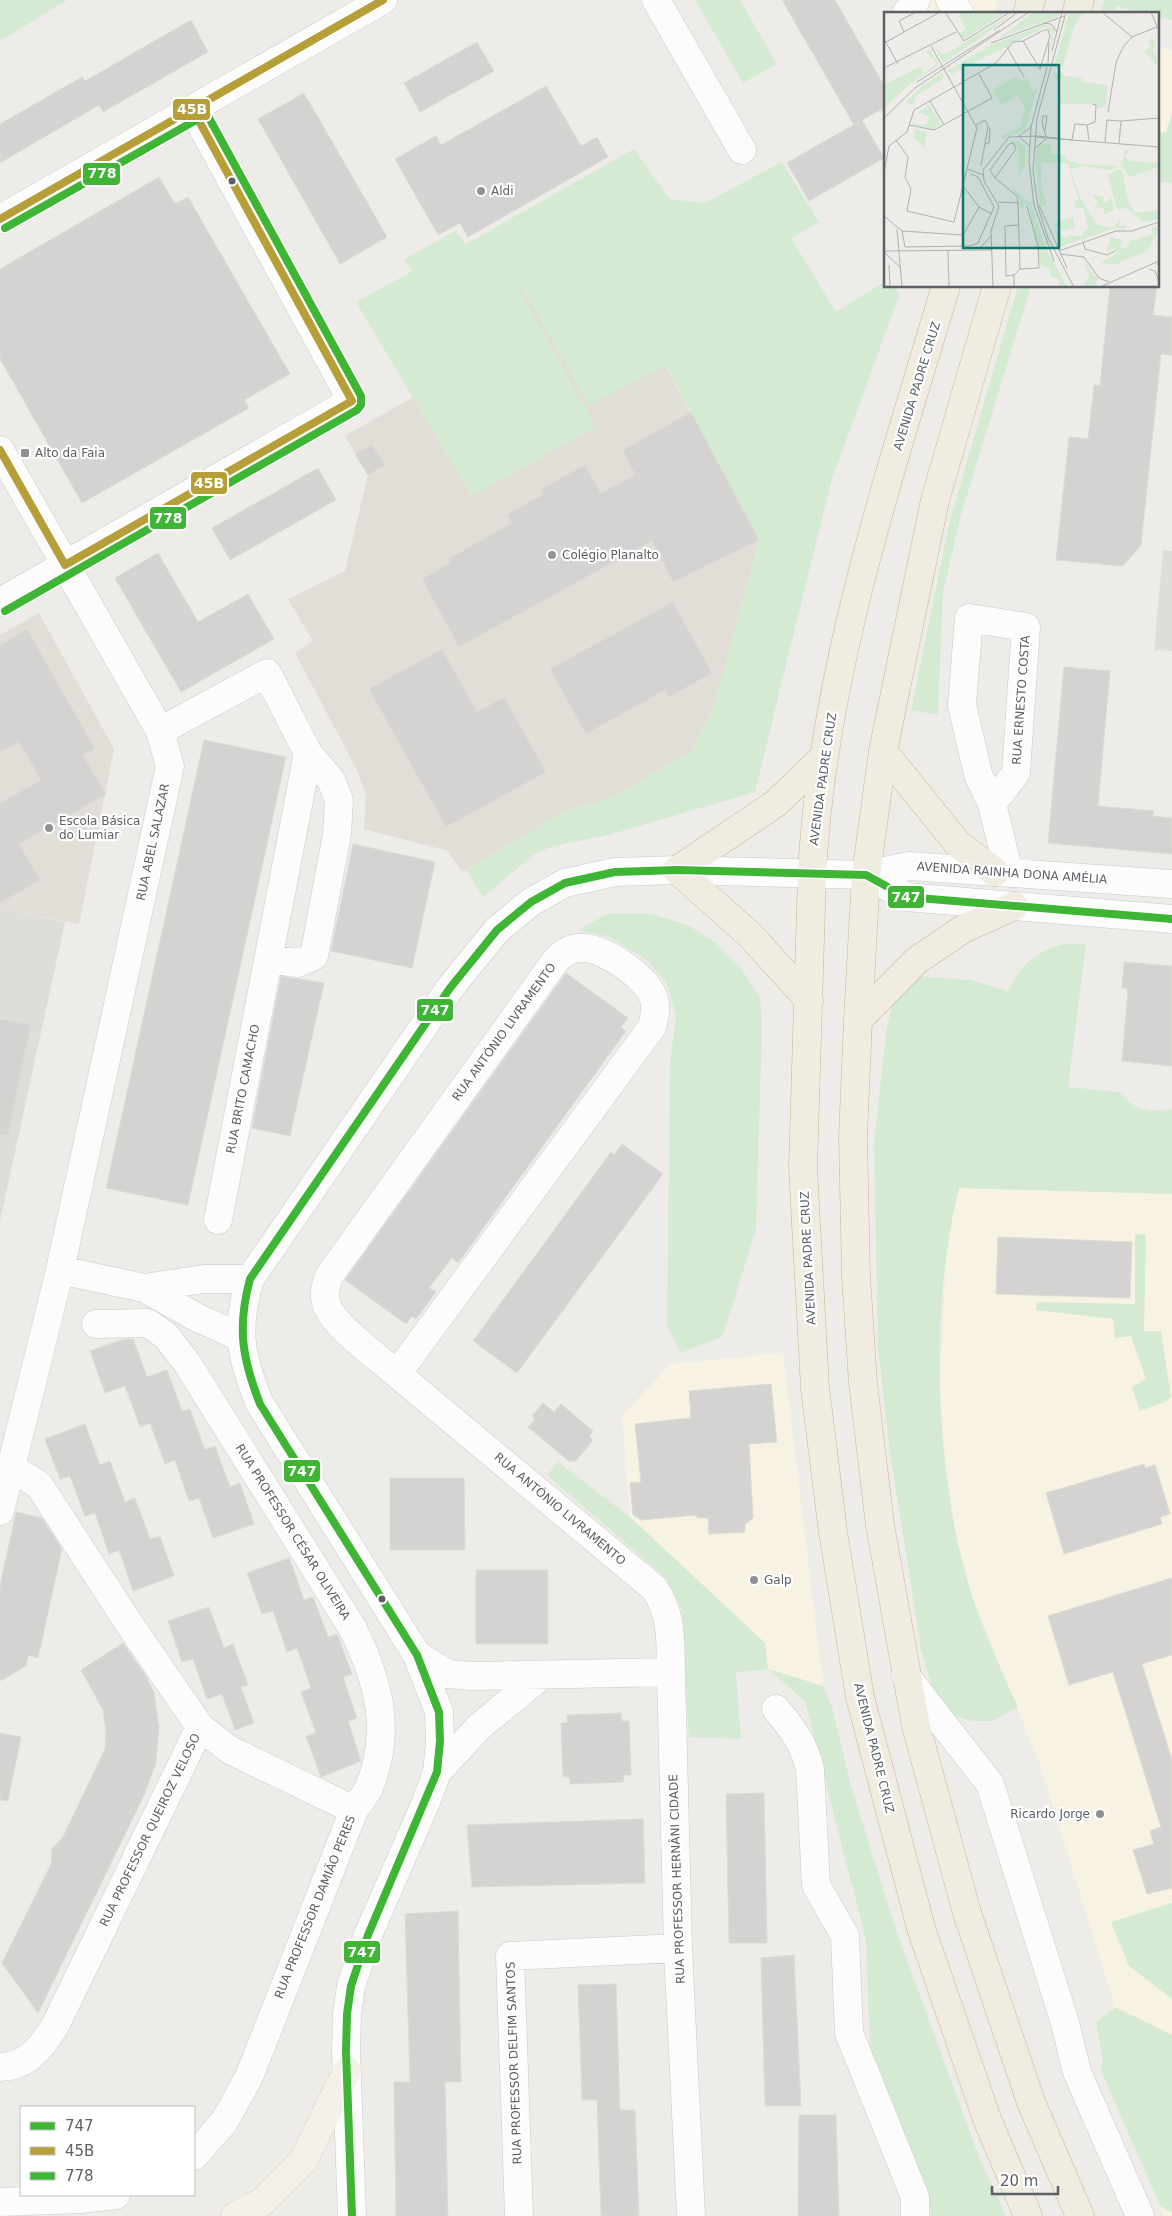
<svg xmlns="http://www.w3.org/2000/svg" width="1172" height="2216" viewBox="0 0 1172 2216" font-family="'DejaVu Sans',sans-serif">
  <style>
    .commercial { fill: #f7f2e1 }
    .industrial { fill: #deddd9 }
    .education { fill: #e1ded7 }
    .green { fill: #d5ead3 }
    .building { fill: #d4d3d1; stroke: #dcdbd7 }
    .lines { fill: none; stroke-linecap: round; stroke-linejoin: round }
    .minor-casing { stroke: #cacaca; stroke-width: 29 }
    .major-casing { stroke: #d6cdb5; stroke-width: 29 }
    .highway-casing { stroke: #c5b694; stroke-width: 29 }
    .minor { stroke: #fcfcfc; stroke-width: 28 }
    .major { stroke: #f3f1e8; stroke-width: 28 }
    .highway { stroke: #f0ece1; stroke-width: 28 }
    .bus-1-casing { stroke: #fff; stroke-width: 11 }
    .bus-2-casing { stroke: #fff; stroke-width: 11 }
    .bus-3-casing { stroke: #fff; stroke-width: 11 }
    .bus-1 { stroke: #3eb535; stroke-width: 8 }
    .bus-2 { stroke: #b69f39; stroke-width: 8 }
    .bus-3 { stroke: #3eb535; stroke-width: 8 }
    .bus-dot { fill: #5d6166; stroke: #fff; stroke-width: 2 }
    .poi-dot { fill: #8f9294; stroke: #fff; stroke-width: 2 }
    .labels { text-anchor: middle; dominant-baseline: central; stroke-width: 4.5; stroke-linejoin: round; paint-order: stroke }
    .poi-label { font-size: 12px; fill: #5d6166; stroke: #fff; text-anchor: start }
    .street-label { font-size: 12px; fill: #5d6166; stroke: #fff }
    .inset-road { fill: none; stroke: #afb0b0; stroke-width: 1 }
    .view { fill: #0f766e; fill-opacity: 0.15; stroke: #0f766e; stroke-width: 2.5 }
    .inset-edge { fill: none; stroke: #5d6166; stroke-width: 2.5 }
    .line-badge { stroke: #fff; stroke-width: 2 }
    .badge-label { font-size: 14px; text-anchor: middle; font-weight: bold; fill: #fff }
  </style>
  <rect width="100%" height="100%" fill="#edece8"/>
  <!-- commercial -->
  <path class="commercial" d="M915,0H998L994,14H923Z
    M1158,46L1172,50V112L1166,133L1158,131Z
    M959,1188L1172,1194V2216H1164L1100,2068L1103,2062L1096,2022L1115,2006L1041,1768L972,1595L955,1530L943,1437L940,1381L946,1263L953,1214Z
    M783,1353L823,1686L768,1669L765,1643L630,1517L622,1415L671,1364Z"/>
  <!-- industrial -->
  <path class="industrial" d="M1163,550L1172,551V651L1154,650Z
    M0,908L65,922L0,1221Z"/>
  <!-- education -->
  <path class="education" d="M599,243L759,540L713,711L692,751L607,800L570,809L462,872L448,851L364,829L366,795L357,770L295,653L313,641L288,599L345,571L368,475L345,436L413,397L390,358Z
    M39,613L114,749L79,924L0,908V635Z"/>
  <!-- green -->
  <path class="green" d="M0,0H67L0,41Z
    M695,0H740L777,64L743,83Z
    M1104,0H1172V20L1158,17V14H1146L1116,6L1114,14H1100Z
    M1172,112V183L1158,182V131L1166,133Z
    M634,149L670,199L705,203L782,162L819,222L791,238L836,312L886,281V286H895L899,296L831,482L755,792L612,834L551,847L536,853L483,897L466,870L570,809L607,800L692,751L713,711L759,540L666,366L589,405L521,286L518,288L596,427L472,496L356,302L413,271L403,260L455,231L466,244Z
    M1018,286H1031L961,515L943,592L938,715L911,710L950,520Z
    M607,914H651L688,925L717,944L741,968L760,998L762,1025L756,1229L723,1336L681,1353L667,1325L670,1062L676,1017L667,984L648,961L610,937L579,930Z
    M1064,944H1086L1068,1087L1119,1092L1129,1102L1139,1108L1152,1111L1172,1109V1194L959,1188C929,1307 934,1479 972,1596C985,1634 1001,1671 1018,1707L993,1721H971L951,1715L936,1700L921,1649L890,1452L878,1348L874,1145L886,1032L893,1000L911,976L971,980L1008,991C1019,966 1038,950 1064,944Z
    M1135,1234L1146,1235L1144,1331H1161L1171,1397L1167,1401L1140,1411L1132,1387L1146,1379L1131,1336L1115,1338L1113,1319L1036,1310L1037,1302L1135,1304Z
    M558,1462L630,1517L765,1643L768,1669L823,1686L832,1707L851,1786L896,1930L979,2157L1006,2216H931L930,2203L870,2051L866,1940L805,1701L768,1669L736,1672L741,1739L689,1737L681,1608L665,1577L547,1475Z
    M1172,1903V1999L1129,1966L1111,1922Z
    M1115,2007L1172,2035V2213L1160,2206L1100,2068L1103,2062L1096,2022Z"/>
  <!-- building -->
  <path class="building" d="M782,0H835L886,89V107L862,120L884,158L809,201L787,163L860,121L854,125Z
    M191,20L208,52L103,112L99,105L0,163V124L82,77L85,81Z
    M477,42L494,71L420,112L404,83Z
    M546,86L581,146L597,137L608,157L468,237L460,223L438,235L395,159L436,136L441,145Z
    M304,93L387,237L340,264L258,119Z
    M159,177L175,204L188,197L290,374L244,400L249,408L82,503L0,359V269Z
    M1110,286H1157L1153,315L1172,317V355L1161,354L1141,545L1123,566L1056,560L1069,437L1088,439L1094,385L1100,386Z
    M691,412L759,540L673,582L652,541L459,647L422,579L450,563L448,559L512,523L507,514L544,494L541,489L585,465L601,493L635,475L623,450Z
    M372,445L385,465L368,475L355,454Z
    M318,468L336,500L230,560L212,528Z
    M158,553L198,622L248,594L274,639L181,692L115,578Z
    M673,602L712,673L669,697L665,690L586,734L550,669Z
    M27,629L95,749L83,755L106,794L19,844L40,880L0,903V803L41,780L19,742L0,752V645Z
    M442,649L477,712L504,697L546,772L446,827L369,689Z
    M1064,667L1110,671L1098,806L1154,811L1153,816L1172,818V854L1048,843Z
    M204,740L286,757L188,1205L106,1188Z
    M353,844L435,862L412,968L331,951Z
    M1124,962L1172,966V1066L1122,1061L1128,989L1122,988Z
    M566,973L628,1018L621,1027L626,1031L458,1263L452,1258L429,1288L436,1292L416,1319L412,1316L406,1324L345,1280Z
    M281,976L324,983L290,1136L252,1128Z
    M0,1019L31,1025L8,1135H0Z
    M622,1144L663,1174L517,1373L473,1341L611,1152L614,1155Z
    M998,1237L1132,1242L1130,1298L996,1294Z
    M124,1339H133L147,1377L167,1370L182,1411L190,1409L205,1450L215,1446L230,1487L240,1483L254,1524L213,1538L199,1498L189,1501L175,1460L165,1464L150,1423L140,1427L125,1386L105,1393L90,1351Z
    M771,1384L777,1442L749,1444L753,1518L745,1524V1532L709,1534L708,1518H697V1515L641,1520L633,1515L630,1483L641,1482L635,1424L691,1418L689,1391Z
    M543,1403L554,1412L561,1404L593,1431L589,1436L593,1440L575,1462L571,1460L570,1462L528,1427L535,1419L532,1416Z
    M85,1424L100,1465L110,1461L125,1502L135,1498L150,1539L160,1536L174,1576L133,1591L119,1550L109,1554L95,1513L85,1516L70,1476L60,1479L45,1439Z
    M1144,1464L1145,1468L1155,1465L1170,1514L1160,1517L1162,1524L1064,1554L1046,1493Z
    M390,1478H464L465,1550H390Z
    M16,1512L42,1518L62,1549L38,1658L28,1655L26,1666L0,1681V1586Z
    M289,1558L304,1600L313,1597L328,1637L337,1634L352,1674L343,1677L357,1718L348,1721L361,1761L321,1777L306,1736L316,1733L301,1692L311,1688L297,1648L287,1652L273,1611L262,1614L247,1573Z
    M476,1570H548V1644H476Z
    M1172,1578V1655L1142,1664L1172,1760V1888L1147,1894L1133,1850L1154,1844L1150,1831L1161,1827L1113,1672L1069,1685L1048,1616Z
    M209,1607L224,1648L233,1644L248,1685L241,1687L254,1723L235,1730L222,1694L207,1699L193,1659L182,1662L168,1621Z
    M123,1643L146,1676L154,1693L159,1727L156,1762L145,1793L38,2013L2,1963L51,1864L52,1849L63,1837L105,1749L106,1730L103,1710L81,1670Z
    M621,1713L622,1721H629L631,1775H623L624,1782L570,1784L569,1777H563L561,1723H567V1715Z
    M0,1733L21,1737L8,1801L0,1800Z
    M764,1793L767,1943H729L726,1794Z
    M643,1819L645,1883L472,1887L467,1825Z
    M458,1911L461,2082H445L448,2216H396L394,2082H410L405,1914Z
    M794,1955L801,2106H765L761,1958Z
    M616,1984L620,2110H635L639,2216H601L597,2100H582L578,1985Z
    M799,2115H836L839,2216H798Z"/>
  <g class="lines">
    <defs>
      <path id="minor" d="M656,0L742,150
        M950,0L960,14
        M906,14L916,0
        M0,219L383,0
        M0,450L160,731L170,766L60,1270L0,1511
        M0,602L352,401L193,110
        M160,731L267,673L308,753L331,780L339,800L337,834L314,956L298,963L268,959
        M992,804L1016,773L1026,627L969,618L962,705L978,774L992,804L1009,873
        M866,875L906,897L1172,919
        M218,1220L308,753
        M60,1270L144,1288L196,1317L240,1337
        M144,1288L204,1279H250
        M96,1324L148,1323L166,1336L187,1363L353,1629C378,1680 392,1729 370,1785C367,1794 359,1802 354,1810L249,2077L224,2122L194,2156
        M397,1374C379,1358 332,1325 326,1303C323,1294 326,1285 329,1276L556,960C564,952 573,947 584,948C605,948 649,979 654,999C657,1009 654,1018 652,1027L397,1374L654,1588C673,1615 670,1641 671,1672
        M10,1467L39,1485L130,1625L200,1727L230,1750L354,1810
        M417,1655L448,1674L472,1676L671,1672L678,1948L691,2216
        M906,1676L990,1784L1065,2023L1077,2072L1140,2216
        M776,1709C793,1729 804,1744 810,1769L816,1885L845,1936L849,2033L915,2197V2216
        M437,1772L480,1726L541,1676
        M0,2067C28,2066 41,2048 55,2026L200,1727
        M0,2202L80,2199L116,2195
        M352,2216L346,2051L347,2014L351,1986L368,1935L426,1802L437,1772L440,1741L439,1712L417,1655L260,1404C240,1356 235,1329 250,1279L450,988L497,930L531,902L565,883L615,872L677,870L866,875L909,866L1172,884
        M519,2216L510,1956L678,1948"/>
      <path id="major" d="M235,2216L262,2202L303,2161L347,2071"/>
      <path id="highway" d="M1027,14L1031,0
        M1076,14L1080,0
        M946,286C889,477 822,675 812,874L803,1168L815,1388L833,1532L860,1697L921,1928L987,2119L1028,2216
        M997,286L935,500L883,751L866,875L858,1020L853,1137L856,1276L863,1383L880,1525L916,1726L967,1913L1031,2102L1080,2216
        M883,751L958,844L995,872
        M809,1000L749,934L677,870L775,804L824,757
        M858,1020L916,961L963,929L1014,906"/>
    </defs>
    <!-- minor casing -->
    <use href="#minor" class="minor-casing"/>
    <!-- major casing -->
    <use href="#major" class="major-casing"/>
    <!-- highway casing -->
    <use href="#highway" class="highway-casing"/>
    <!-- minor -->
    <use href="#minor" class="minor"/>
    <!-- major -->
    <use href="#major" class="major"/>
    <!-- highway -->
    <use href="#highway" class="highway"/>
    <defs>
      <path id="bus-1" d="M352,2216L346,2051L347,2014L351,1986L368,1935L437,1772L440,1741L439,1712L417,1655L260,1404C242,1358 237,1327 250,1279L450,988L497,930L531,902L565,883L615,872L677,870L866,875L906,897L1172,919"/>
      <path id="bus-2" d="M0,219L383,0
        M0,450L65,565
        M65,565L352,401L193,110"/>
      <path id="bus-3" d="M5,228L198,119
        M5,611L357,410L361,405V396L202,105"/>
    </defs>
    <!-- bus-1 casing -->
    <use href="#bus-1" class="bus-1-casing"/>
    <!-- bus-2 casing -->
    <use href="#bus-2" class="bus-2-casing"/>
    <!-- bus-3 casing -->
    <use href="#bus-3" class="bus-3-casing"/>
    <!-- bus-1 -->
    <use href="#bus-1" class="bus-1"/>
    <!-- bus-2 -->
    <use href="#bus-2" class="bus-2"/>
    <!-- bus-3 -->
    <use href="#bus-3" class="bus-3"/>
  </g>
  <!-- markers -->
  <g class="bus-dot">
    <circle cx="232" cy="181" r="4.5"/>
    <circle cx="382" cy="1599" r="4.5"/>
  </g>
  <g class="poi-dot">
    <circle cx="481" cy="191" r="5"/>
    <rect x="20" y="448" width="10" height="10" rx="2.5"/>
    <circle cx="552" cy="555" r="5"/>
    <circle cx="49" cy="828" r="5"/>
    <circle cx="754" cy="1580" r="5"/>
    <circle cx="1100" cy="1814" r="5"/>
  </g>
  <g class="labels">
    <!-- poi labels -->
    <g class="poi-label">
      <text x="491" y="191">Aldi</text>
      <text x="35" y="453">Alto da Faia</text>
      <text x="562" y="555">Colégio Planalto</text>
      <text x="59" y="821">Escola Básica<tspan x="59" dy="14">do Lumiar</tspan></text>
      <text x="764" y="1580">Galp</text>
      <text x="1090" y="1814" text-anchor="end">Ricardo Jorge</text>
    </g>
    <!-- street labels -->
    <g class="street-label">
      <text transform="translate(917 386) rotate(-73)">AVENIDA PADRE CRUZ</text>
      <text transform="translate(1021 700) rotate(-86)">RUA ERNESTO COSTA</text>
      <text transform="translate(823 779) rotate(-82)">AVENIDA PADRE CRUZ</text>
      <text transform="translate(153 842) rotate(-78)">RUA ABEL SALAZAR</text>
      <text transform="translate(1012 873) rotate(4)">AVENIDA RAINHA DONA AMÉLIA</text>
      <text transform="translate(504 1032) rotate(-54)">RUA ANTÓNIO LIVRAMENTO</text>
      <text transform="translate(243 1089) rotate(-79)">RUA BRITO CAMACHO</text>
      <text transform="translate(808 1258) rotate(-93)">AVENIDA PADRE CRUZ</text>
      <text transform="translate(560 1509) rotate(40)">RUA ANTÓNIO LIVRAMENTO</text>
      <text transform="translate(293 1532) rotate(58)">RUA PROFESSOR CÉSAR OLIVEIRA</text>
      <text transform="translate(874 1748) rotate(76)">AVENIDA PADRE CRUZ</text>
      <text transform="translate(150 1830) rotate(-64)">RUA PROFESSOR QUEIROZ VELOSO</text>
      <text transform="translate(677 1879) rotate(-92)">RUA PROFESSOR HERNÂNI CIDADE</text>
      <text transform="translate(315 1907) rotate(-68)">RUA PROFESSOR DAMIÃO PERES</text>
      <text transform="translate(514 2063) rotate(-92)">RUA PROFESSOR DELFIM SANTOS</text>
    </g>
  </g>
  <!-- overview -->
  <g transform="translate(884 12)">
    <rect width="275" height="275" fill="#edece8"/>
    <path d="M74,0H123L80,27L76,21L80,18L83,21ZM130,0L101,23L59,51L50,35L58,42L64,41ZM150,0H176L175,4L115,26ZM185,0H201L191,12L179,55L171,53L167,65ZM161,12L171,18L165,41L168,21L161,15L68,62L63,59L107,33ZM269,27L272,33L269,36L275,54L259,39L267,36L264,29ZM46,38L55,53L26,72L0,96V73L36,55L40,61L53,52L42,40ZM176,59L181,64L198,66L199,70L223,73L222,93L213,97V92H176L178,68L172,67L170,62L175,63ZM59,60V67L33,83L29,90L32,92L25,93L22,90L37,75ZM131,65L137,69L143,66L148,78L153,77L141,118L119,127L117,124L136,115L141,97L134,83L118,93L108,78ZM46,93L57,113L48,117L28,112L30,101L29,111L42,113L45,105L34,100ZM31,117L43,120L40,136L30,125ZM126,129H135L141,135V154L135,164L134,136ZM168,131L167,142L179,143L185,149L198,152L237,154L241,138H246L241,145L246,149L275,151V155L245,165L241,157L235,154L225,158L199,154L186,157L197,187L214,213L230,216L235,207L237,214L243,213L241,217L232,216L175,235L171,218L182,226L185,223L197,224L204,216L199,196L192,197L190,192L194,187L184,151H158L157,174L163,194L156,193L151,147L154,133ZM234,157L238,158L245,192L251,200L275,199V207L260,210L242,196L233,197L224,163ZM125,173L147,192L160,231L183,275H176L175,267L166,264V257L156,253L145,193L140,191V196H136L135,185ZM208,183L219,184L220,190L226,188L227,184L230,198L219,203L221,198L216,195L209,197L214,191ZM189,205L191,216L179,219L172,215L170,211ZM272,214L274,219L263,239L230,253L217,251L235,240L232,236L222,240L227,225L238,228L236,236L242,237L247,229L269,222L267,215ZM199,247L214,268L211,275H199L205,264Z" fill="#d5ead3"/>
    <path class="inset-road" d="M61,0L80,29L126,0M182,0L153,106L149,158L154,195L164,226L190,275M218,0L248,25L273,15M267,0L275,19M159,11L167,12L173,20M110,18L134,0M160,18H164L166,24L156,57L139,29ZM20,20L15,9L32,0M0,27L14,52M2,30L56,0M107,31L180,4M123,35L140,65M168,39L178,0M164,51L165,30M163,55L147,115L145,149L150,193L170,249M0,56L72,20M33,70L116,18M46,89L60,113M224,100L232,51L239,35L248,25M0,106L31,76L145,0M237,109L275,106M25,113L50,118L108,86L95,62M92,113L101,108L106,118L105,131L101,132M203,113L211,110L212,93L208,92M161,119L163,104H159L158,111L162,125M151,125L275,135M12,128L24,145L21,165L27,177L23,199L70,210L93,116L47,34M188,128L191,112L203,113L205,128M221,130L223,108L237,109L235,131M146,135L135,124L147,115M150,137L162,127M97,153L104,115M84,157L99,163M0,160L5,134L23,120L30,98L112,51L129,30L139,29M111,166L106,158L125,132L129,131L132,137L111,166L133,184L134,191M79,174L95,195L108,202M114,190L134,191L136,257L130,263V275M155,193L183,256M0,204L18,219L79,223L95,195M13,217L18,275M18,219L21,235L85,234L94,231L110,195L94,165L87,162M199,230L201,237L223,243L233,238M95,237L107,224M0,239L108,238M64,239L65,275M175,239L232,219H248L275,210M0,240L16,255M176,242L200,245L215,266L225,270M5,253L6,275M136,257L155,256L154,234L143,194M265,257L271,259L275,269M130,263L122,264L121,214L135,213M109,275L107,219L115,194L100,169L99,158L125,125L154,124L188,128M216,275L275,249"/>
    <path class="view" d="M79,53H175V236H79Z"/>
    <rect width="275" height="275" class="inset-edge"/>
  </g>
  <g class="line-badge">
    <rect x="172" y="98" width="39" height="23" rx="5" fill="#b69f39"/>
    <rect x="82" y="162" width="39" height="24" rx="5" fill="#3eb535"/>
    <rect x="190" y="471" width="38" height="24" rx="5" fill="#b69f39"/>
    <rect x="149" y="506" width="38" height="24" rx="5" fill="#3eb535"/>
    <rect x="887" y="885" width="38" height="24" rx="5" fill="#3eb535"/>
    <rect x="416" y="998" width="38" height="24" rx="5" fill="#3eb535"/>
    <rect x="283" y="1459" width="38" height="24" rx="5" fill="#3eb535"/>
    <rect x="343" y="1940" width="38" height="24" rx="5" fill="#3eb535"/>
  </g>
  <g class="badge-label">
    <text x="192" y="114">45B</text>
    <text x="102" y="178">778</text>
    <text x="209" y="488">45B</text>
    <text x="168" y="523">778</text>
    <text x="906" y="902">747</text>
    <text x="435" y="1015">747</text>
    <text x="302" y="1476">747</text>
    <text x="362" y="1957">747</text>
  </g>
  <!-- legend -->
  <rect x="20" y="2106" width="175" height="90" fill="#ffffff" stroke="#bec0c2"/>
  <rect x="30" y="2122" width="25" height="8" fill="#3eb535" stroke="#bec0c2"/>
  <text x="65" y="2131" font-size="15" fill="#5d6166">747</text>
  <rect x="30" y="2147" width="25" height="8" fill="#b69f39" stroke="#bec0c2"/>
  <text x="65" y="2156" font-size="15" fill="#5d6166">45B</text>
  <rect x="30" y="2172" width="25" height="8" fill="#3eb535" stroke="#bec0c2"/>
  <text x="65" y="2181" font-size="15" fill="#5d6166">778</text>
  <!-- scale -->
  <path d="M992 2186v8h66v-8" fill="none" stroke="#5d6166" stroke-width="2.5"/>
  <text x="1000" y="2186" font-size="15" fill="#5d6166" stroke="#ffffff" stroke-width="4" paint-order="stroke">20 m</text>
</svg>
